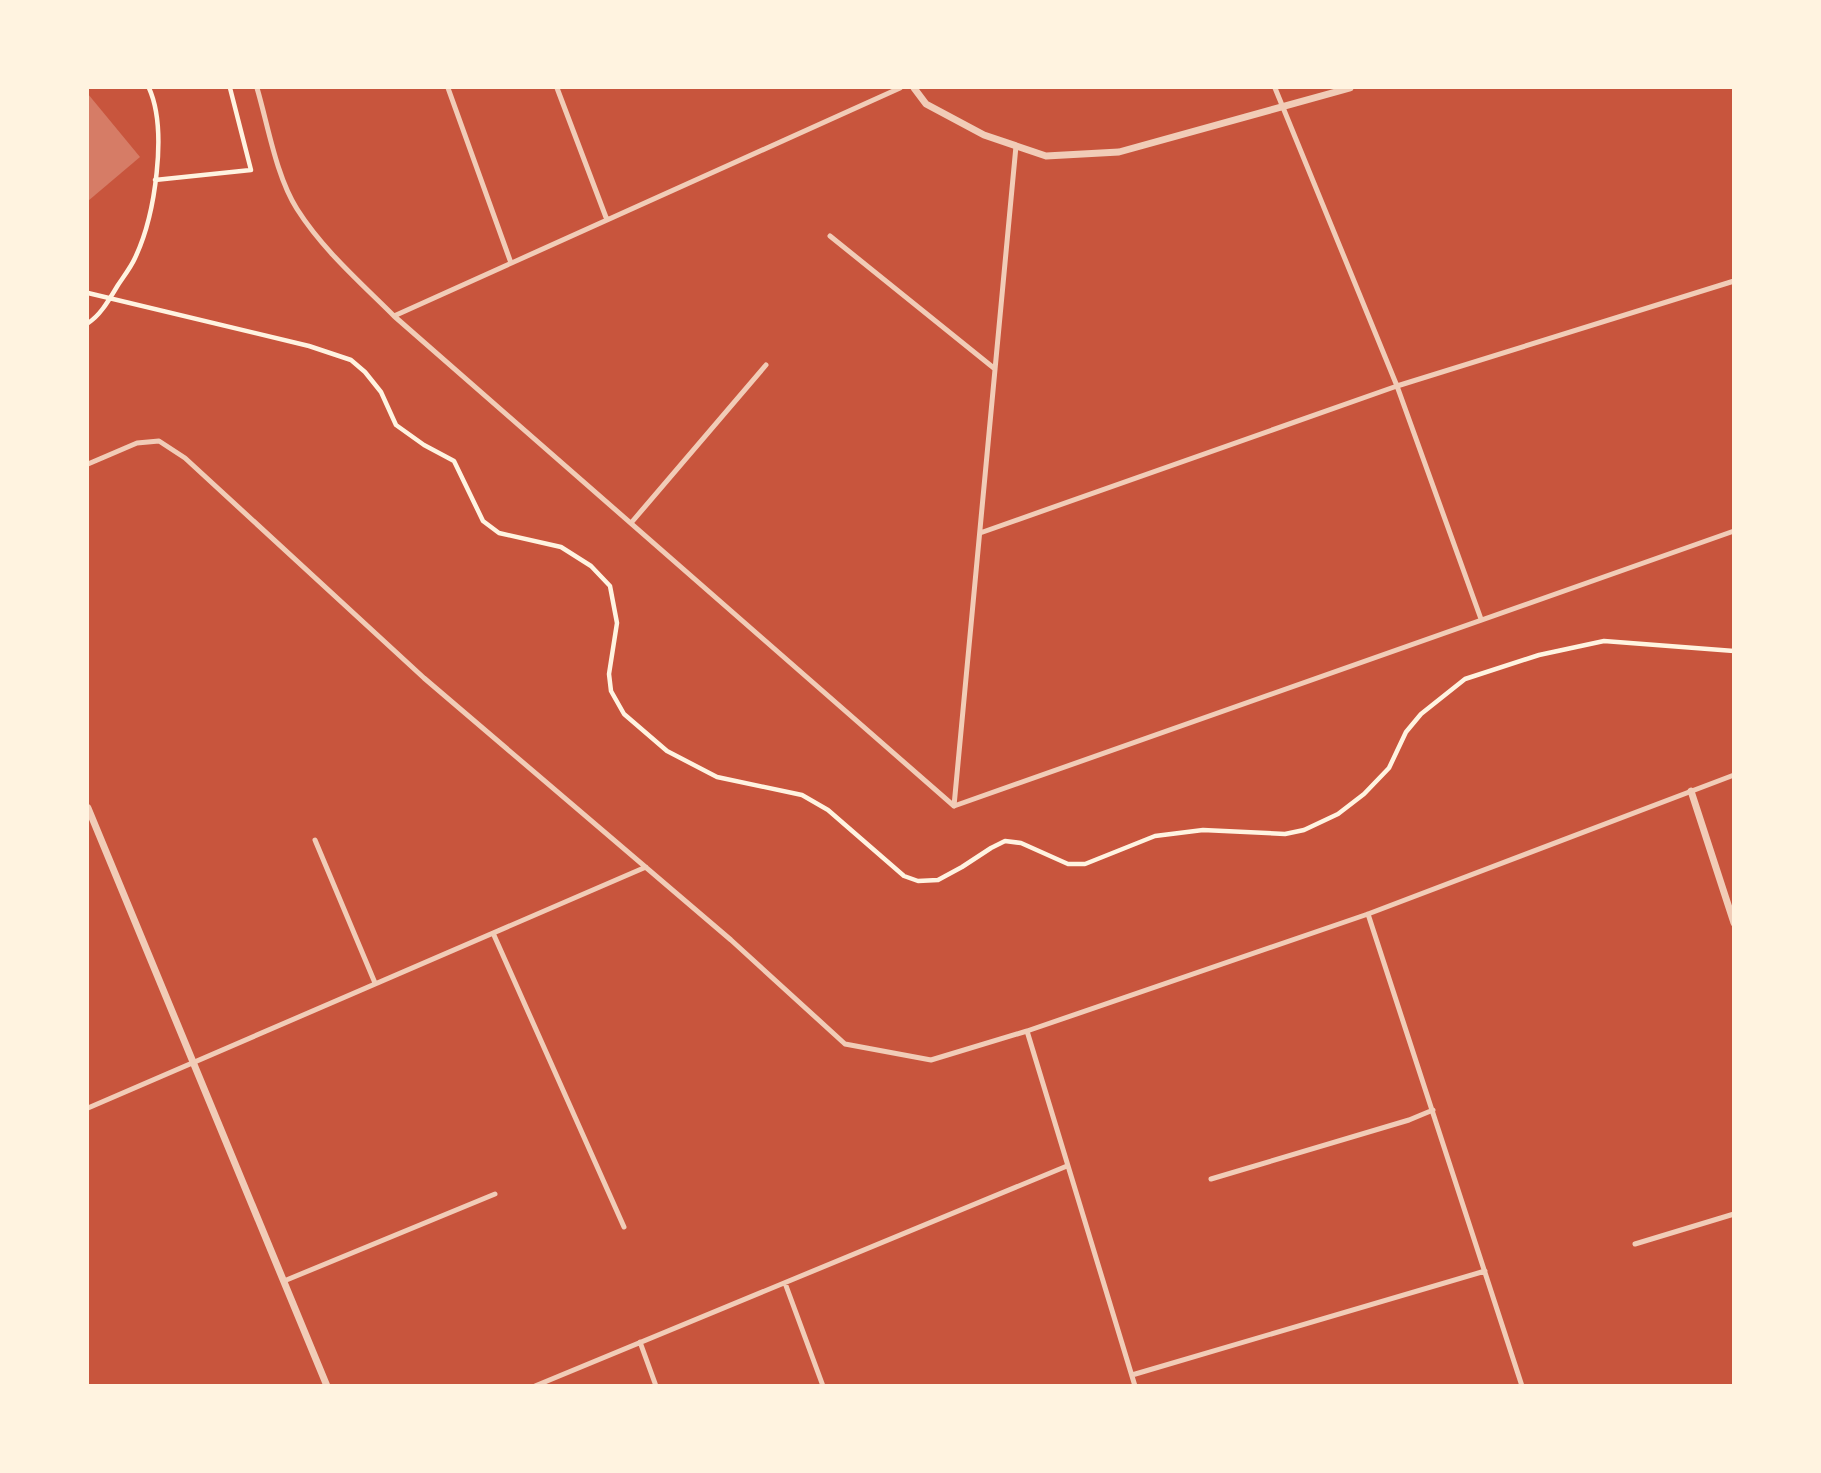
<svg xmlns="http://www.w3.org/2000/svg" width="1821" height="1473" viewBox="0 0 1821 1473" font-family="Overpass,sans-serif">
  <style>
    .building { fill: #d67c66 }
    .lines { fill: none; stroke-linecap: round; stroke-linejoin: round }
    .path { stroke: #fff3e0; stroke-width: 4.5 }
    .service { stroke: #f1ccb7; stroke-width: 5 }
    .minor { stroke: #f1ccb7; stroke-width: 7 }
  </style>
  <rect width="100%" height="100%" fill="#c8553d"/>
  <!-- building -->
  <path class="building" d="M88,94L140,157L88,201Z"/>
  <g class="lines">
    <!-- path -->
    <path class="path" d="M155,180L251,170L230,88
      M88,293L309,346L351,360L365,372L381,392L396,425L424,445L454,461L483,521L499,533L561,547L591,566L610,586L617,623L609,674L611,691L624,714L667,751L717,777L802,795L828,810L904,876L918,881L938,880L962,867L991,848L1005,841L1021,843L1068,864H1085L1155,836L1203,830L1285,834L1304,830L1338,814L1364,794L1389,768L1406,732L1421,714L1465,679L1539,655L1604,641L1734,651
      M88,323C101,315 110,298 118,285C124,276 131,267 135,258C155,216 168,130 149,88"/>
    <!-- service -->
    <path class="service" d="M257,88C268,125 276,176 297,209C323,250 360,282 394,316L954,806
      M448,88L511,263
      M557,88L607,220
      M1275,88L1397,386L1481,619
      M830,236L995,369
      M394,316L900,88
      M88,464L137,443L159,441L185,458L424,678L731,940L845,1044L931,1060L1027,1031L1368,914L1734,775
      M631,523L766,365
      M980,533L1397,386L1734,281
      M954,806L1734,531
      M954,806L1016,146
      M315,840L375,983
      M1368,914L1522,1386
      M493,933L624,1227
      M1027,1031L1135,1386
      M88,1108L646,867
      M1211,1179L1409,1120L1433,1110
      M1635,1244L1734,1214
      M284,1281L495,1194
      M785,1283L823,1386
      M640,1342L656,1386
      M1132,1375L1485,1271
      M535,1386L1067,1166"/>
    <!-- minor -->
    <path class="minor" d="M914,88L926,104L984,135L1046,156L1119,152L1350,88
      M1691,791L1734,923
      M88,808L327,1386"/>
  </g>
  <!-- border -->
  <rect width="1821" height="1473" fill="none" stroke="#fff3e0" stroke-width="178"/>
</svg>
